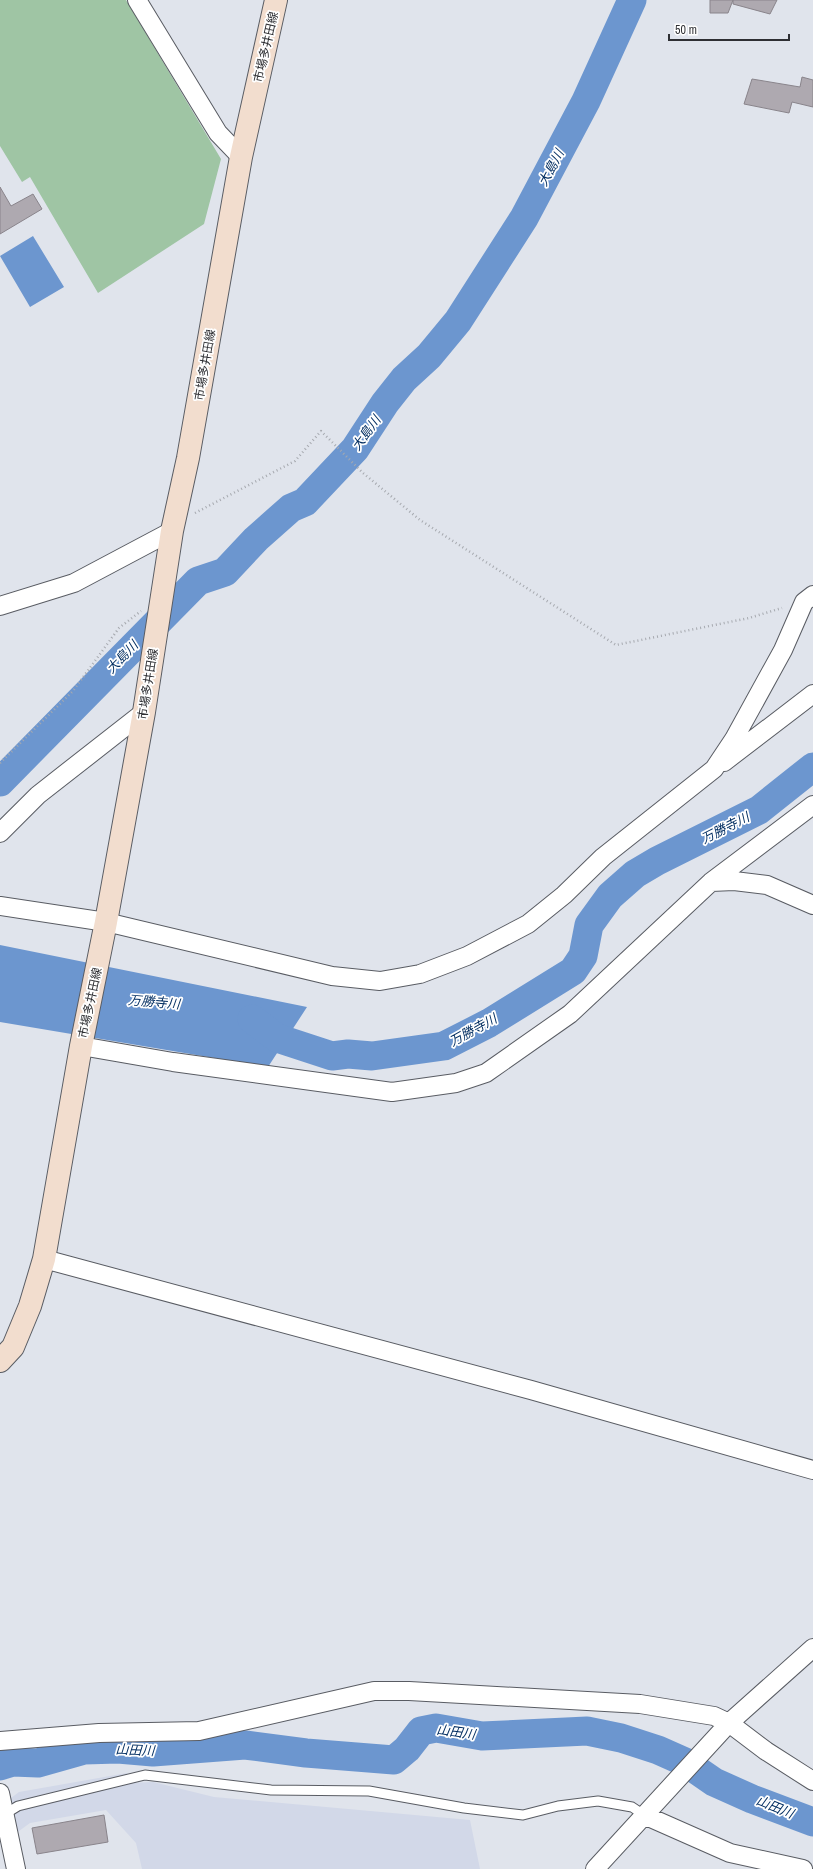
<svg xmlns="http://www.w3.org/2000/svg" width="813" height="1869" viewBox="0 0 813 1869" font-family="'Archivo Narrow','Noto Sans JP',sans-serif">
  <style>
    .built { fill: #d2d8e8 }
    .green { fill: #9fc5a4 }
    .water { fill: #6c96cf }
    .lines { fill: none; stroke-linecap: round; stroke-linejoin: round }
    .river { stroke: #6c96cf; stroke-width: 29 }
    .building { fill: #aea9b0; stroke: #89848b }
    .lane-casing { stroke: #595c63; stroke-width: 11 }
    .street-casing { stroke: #595c63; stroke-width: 20 }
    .secondary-casing { stroke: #595c63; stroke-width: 24 }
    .path { stroke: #a6a9af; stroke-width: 2.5; stroke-dasharray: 1 3; stroke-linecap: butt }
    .lane { stroke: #fff; stroke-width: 9 }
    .street { stroke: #fff; stroke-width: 18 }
    .secondary { stroke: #f2ddce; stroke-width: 22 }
    .labels { text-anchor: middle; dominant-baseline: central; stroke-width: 3.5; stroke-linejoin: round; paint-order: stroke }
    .street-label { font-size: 12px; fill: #2e2f33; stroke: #fff }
    .water-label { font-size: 13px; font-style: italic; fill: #053063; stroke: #fff }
  </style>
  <rect width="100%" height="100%" fill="#e0e4ec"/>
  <!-- built -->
  <path class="built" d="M127,1773L129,1783L153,1782L214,1797L470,1820L480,1869H142L136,1843L106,1810L30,1823L15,1834L7,1801L19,1792Z"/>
  <!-- green -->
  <path class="green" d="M0,0H126L221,159L204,224L98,293L30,177L22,182L0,146Z"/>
  <!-- water -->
  <path class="water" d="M33,236L64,287L30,307L0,256Z
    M0,945L307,1007L268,1067L0,1022Z"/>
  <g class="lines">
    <!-- river -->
    <path class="river" d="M0,782L198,581L225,572L256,539L291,508L305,502L355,449L385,403L404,379L429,356L458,321L524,218L586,101L632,0
      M252,1019L277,1038L332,1056L348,1054L372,1056L444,1046L489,1023L573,971L583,956L589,925L610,896L635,874L657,861L759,810L813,767
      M0,1766L13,1762L38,1763L84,1750L118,1749L153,1752L245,1745L306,1753L394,1760L407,1749L421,1731L436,1728L482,1736L587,1731L621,1738L658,1750L685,1762L714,1782L752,1799L813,1822"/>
  </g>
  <!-- building -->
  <path class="building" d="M710,0H733L728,13H710Z
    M733,0H777L770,14L733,4Z
    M802,77L813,80V107L792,102L789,113L744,104L752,79L800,87Z
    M0,187L11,206L33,194L42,209L0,234Z
    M104,1815L108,1842L37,1854L32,1828Z"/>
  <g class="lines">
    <defs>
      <path id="lane" d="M5,1814L18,1806L145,1775L271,1790L369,1791L464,1808L523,1815L558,1806L598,1801L632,1807L644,1815"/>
      <path id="street" d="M137,0L218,133L241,157
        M0,606L74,583L172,531
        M724,762L813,694
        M0,833L38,795L144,712
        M711,882L734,881L767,885L813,905
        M0,906L106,922L332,976L380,981L420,974L467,956L528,924L564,895L603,857L714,769L734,739L783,650L804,602L813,595
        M81,1046L173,1062L392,1092L456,1083L486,1073L570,1014L711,882L813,805
        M44,1259L531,1390L813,1470
        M0,1741L99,1733L199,1731L374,1691H409L640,1704L714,1716L729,1723L766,1751L813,1781
        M0,1793L16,1869
        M644,1815L730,1853L803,1869
        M595,1869L729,1723L813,1648"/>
      <path id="secondary" d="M0,1361L13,1347L30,1306L44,1259L81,1046L106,922L144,712L172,531L188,458L241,157L276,0"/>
    </defs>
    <!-- lane casing -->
    <use href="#lane" class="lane-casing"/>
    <!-- street casing -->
    <use href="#street" class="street-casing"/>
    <!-- secondary casing -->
    <use href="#secondary" class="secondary-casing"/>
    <!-- path -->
    <path class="path" d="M195,513L295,461L321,431L363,473L420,520L616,645L749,618L782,608
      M0,763L73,691L119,628L141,611"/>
    <!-- lane -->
    <use href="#lane" class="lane"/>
    <!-- street -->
    <use href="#street" class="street"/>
    <!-- secondary -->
    <use href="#secondary" class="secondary"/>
  </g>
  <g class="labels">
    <!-- street labels -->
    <g class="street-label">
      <text transform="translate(266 47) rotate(-77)">市場多井田線</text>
      <text transform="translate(205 365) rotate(-80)">市場多井田線</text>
      <text transform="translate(148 684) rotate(-81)">市場多井田線</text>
      <text transform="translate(90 1003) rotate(-78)">市場多井田線</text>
    </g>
    <!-- water labels -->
    <g class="water-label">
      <text transform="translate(551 168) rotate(-62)">大島川</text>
      <text transform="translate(366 433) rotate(-54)">大島川</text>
      <text transform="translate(122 657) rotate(-46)">大島川</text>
      <text transform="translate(725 828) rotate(-27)">万勝寺川</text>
      <text transform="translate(154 1002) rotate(5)">万勝寺川</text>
      <text transform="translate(473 1030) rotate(-29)">万勝寺川</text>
      <text transform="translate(456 1732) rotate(8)">山田川</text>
      <text transform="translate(135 1750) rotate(3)">山田川</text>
      <text transform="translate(775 1807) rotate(22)">山田川</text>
    </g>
  </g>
  <!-- scale -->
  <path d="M669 34v6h120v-6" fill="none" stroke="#2e2f33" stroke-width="2"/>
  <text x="675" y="34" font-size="12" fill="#2e2f33" stroke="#ffffff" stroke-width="3" paint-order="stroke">50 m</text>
</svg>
